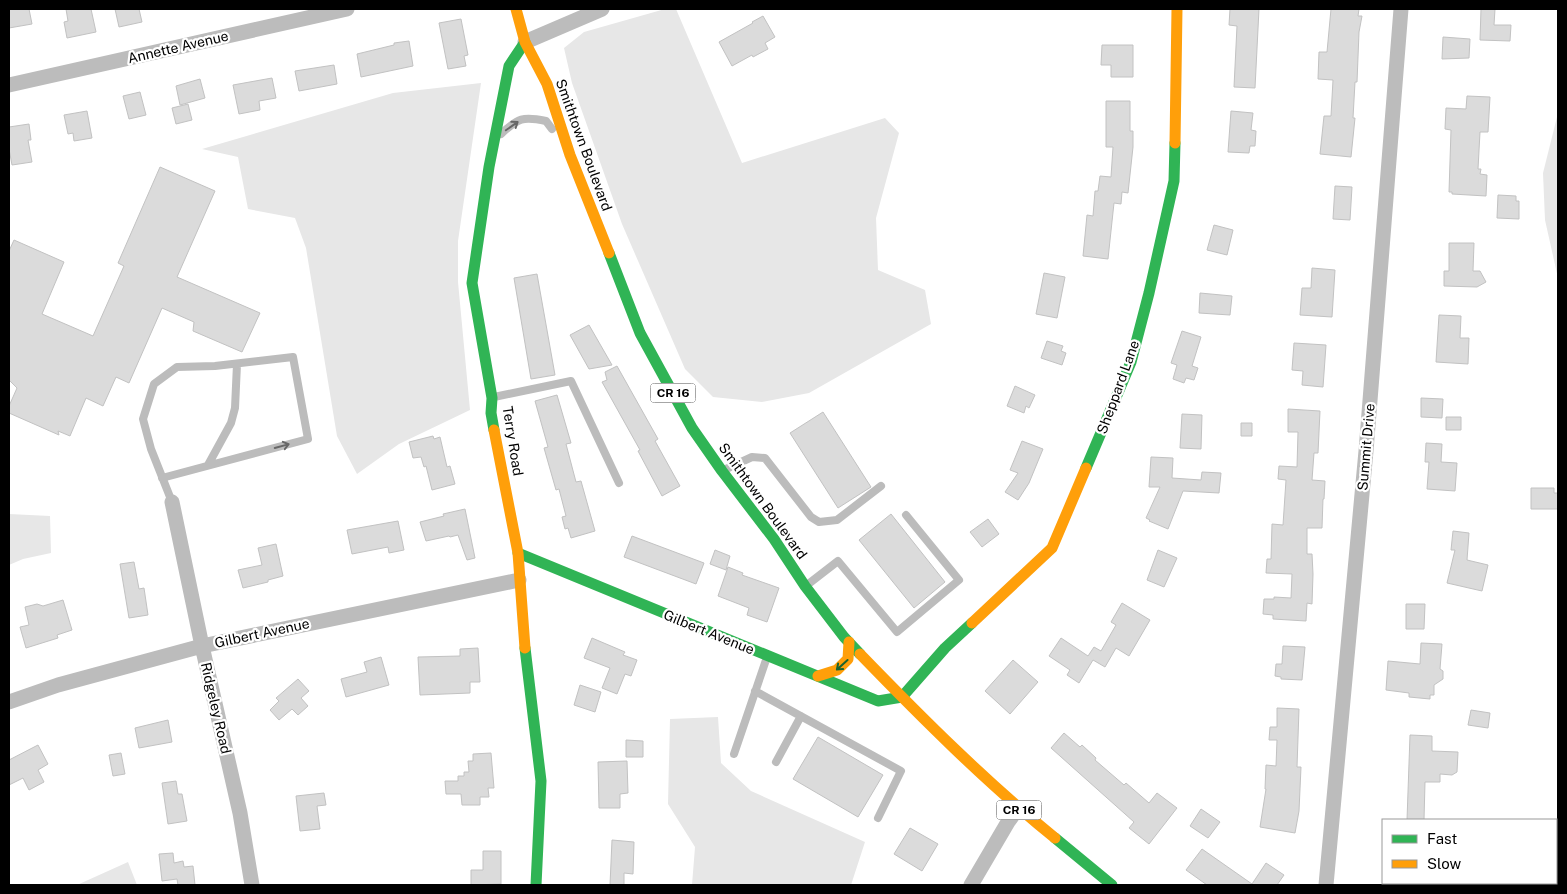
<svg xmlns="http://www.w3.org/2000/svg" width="1567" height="894" viewBox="0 0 1567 894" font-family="'Public Sans',sans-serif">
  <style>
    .green { fill: #e7e7e7 }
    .building { fill: #dbdbdb; stroke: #c2c2c2 }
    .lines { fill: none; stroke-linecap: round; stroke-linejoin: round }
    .lane { stroke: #bcbcbc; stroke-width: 8 }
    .street { stroke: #bcbcbc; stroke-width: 15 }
    .fast { stroke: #30b455; stroke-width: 11 }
    .slow { stroke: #ff9f0a; stroke-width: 11 }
    .oneway { stroke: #676767 }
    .oneway2 { stroke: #1a632f }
    .labels { text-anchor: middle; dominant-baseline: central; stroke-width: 4.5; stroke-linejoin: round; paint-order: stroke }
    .shield { fill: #fff; stroke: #4c4c4c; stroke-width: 1 }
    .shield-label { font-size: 12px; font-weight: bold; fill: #000 }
    .street-label { font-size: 14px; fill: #000; stroke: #fff }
  </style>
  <rect width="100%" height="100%" fill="#fff"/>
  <!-- green -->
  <path class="green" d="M665,9H676L742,163L885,118L899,133L876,218L878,270L925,290L931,324L809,393L762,402L713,397L685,369L622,224L572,83L564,48L584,32Z
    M481,83L458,241V282L470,410L399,444L357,474L337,436L306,248L295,218L248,209L238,157L202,149L393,93Z
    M1558,113V278L1545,220L1543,173Z
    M9,514L50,516L51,553L23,559L9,565Z
    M718,717L721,763L751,791L865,842L851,885H692L695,847L668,804L670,719Z
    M128,862L137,885H77Z"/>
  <!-- building -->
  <path class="building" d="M9,9H29L32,24L9,28Z
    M66,9H91L96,32L67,38L64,22L68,21Z
    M115,9H139L142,22L119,27Z
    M1230,9H1259L1255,88L1234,87L1237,26L1229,25Z
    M1331,9H1359L1358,16H1362L1359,32L1357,82H1355L1353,118H1355L1351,157L1320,154L1324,116H1331L1333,80L1318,79L1319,52H1327Z
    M1481,9H1495L1494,25H1511L1510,41L1480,40Z
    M763,16L775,37L765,43L768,49L753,57L752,55L732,66L719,42L753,23L752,22Z
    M461,19L468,55L464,56L466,66L448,69L439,23Z
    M1443,37L1470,39L1469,58L1442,59Z
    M409,41L413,66L361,77L357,54L394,45V43Z
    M1102,45H1133V77H1111V65H1101Z
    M334,65L337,84L299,91L295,71Z
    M272,78L276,98L259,101L260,110L239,114L233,85Z
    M200,79L205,98L180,105L176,86Z
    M140,92L146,115L129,119L123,96Z
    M1467,96L1490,97L1488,132H1480L1478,169H1481L1480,174L1487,175L1486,196L1452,194V192H1449L1451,130L1445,129L1446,108L1466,109Z
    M1106,101H1130V131H1133V147L1128,193L1122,192L1121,204L1114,203L1108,259L1083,256L1087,215L1093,216L1095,191H1098L1100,176L1111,177L1113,147H1106Z
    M188,104L192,120L176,124L172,108Z
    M87,111L92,138L74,141L73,133L68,134L64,115Z
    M1231,111L1253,113L1251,130L1256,131L1255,146H1250L1249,153L1228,152Z
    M29,124L31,140H28L32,162L12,165L9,149V127Z
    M160,167L215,191L177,277L260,313L242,352L193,331L194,322L162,308L129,383L116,377L103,406L86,398L70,436L58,431L59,435L9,413V406L17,388L9,380V251L14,240L64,262L42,314L93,336L124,266L118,263Z
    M1335,186L1352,187L1350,220L1333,219Z
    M1498,195L1516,196V201H1519V219L1497,218Z
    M1214,225L1233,230L1227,255L1207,250Z
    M1449,243H1474L1473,271H1480L1486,282L1477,287L1444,286V271H1449Z
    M1312,268L1335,270L1332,317L1300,315L1302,288H1311Z
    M1044,273L1065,277L1057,318L1036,314Z
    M537,274L555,375L531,379L514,278Z
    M1200,293L1232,296L1230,315L1199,313Z
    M1439,315L1461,316L1460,338H1469L1468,364L1436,362Z
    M589,325L612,365L589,369L570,335Z
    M1182,331L1201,337L1192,366L1198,368L1194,380L1186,378L1184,383L1173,379L1177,365L1171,363Z
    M1047,341L1063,346L1061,351L1066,353L1062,365L1041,358Z
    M1294,343L1326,345L1323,387L1302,385L1303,371L1292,370Z
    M617,366L658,439L655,441L680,486L662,496L638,451L640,450L602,382L607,380L605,372Z
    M1015,386L1035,395L1029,408L1026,406L1024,413L1007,406Z
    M557,395L571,443L566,444L576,482L581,481L595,531L571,538L568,528L565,529L562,517L566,516L559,489L556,490L544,448L548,447L535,401Z
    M1421,398L1443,399L1442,418L1421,417Z
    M1288,409L1320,411L1318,453H1314L1312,480L1325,481L1324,499H1323L1322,528H1307V554H1312L1313,574L1312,604L1307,603L1306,621L1273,619V615L1263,614L1264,599H1274V597L1291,598L1292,574L1266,573L1267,559H1271L1272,524L1283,525L1286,480L1278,479L1279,466L1297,467L1298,432H1288Z
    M823,412L871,487L838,508L790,433Z
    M1182,414L1202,415L1201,449L1180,448Z
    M1446,417H1461V430H1446Z
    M1241,423H1252V436H1241Z
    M433,436L434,439L440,437L447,467L450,466L455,484L432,490L426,466L424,467L421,457L413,458L409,442Z
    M1022,441L1043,449L1029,483L1018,500L1005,492L1018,473L1010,470Z
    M1426,443L1442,444L1441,462L1457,463L1455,491L1427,489L1429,462H1425Z
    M1151,457L1173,458L1172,478L1201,480L1202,472L1221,473L1219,493L1183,491L1168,529L1149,521L1150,520L1146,518L1160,487H1149Z
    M1531,488H1554V493H1558V509H1531Z
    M465,509L475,558L467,560L458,535L450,537L449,536L426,541L420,522L444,516L443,514Z
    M891,514L945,582L914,608L859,540Z
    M988,519L999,534L982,547L970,532Z
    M398,521L404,550L389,553L388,547L352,554L347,530Z
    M1453,531L1469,533L1467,560L1488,565L1482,591L1447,583L1455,550H1451Z
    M632,536L704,563L696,584L624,557Z
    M276,544L283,576L268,580V582L243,588L238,570L262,565L258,548Z
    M715,550L730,556L726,570L710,564Z
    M1158,550L1177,558L1164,587L1147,580Z
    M134,562L139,589L144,588L148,615L129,618L120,564Z
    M728,567L743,573L742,575L779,588L767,622L747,615L749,608L718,596Z
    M63,600L72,630L57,635L58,638L26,648L20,627L29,625L25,607L37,604L43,606Z
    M1122,603L1150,620L1129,656L1116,648L1105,667L1093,660L1079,683L1067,675L1070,670L1049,656L1061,638L1088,656L1094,647L1101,651L1116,625L1111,622Z
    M1406,604H1425L1424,629H1406Z
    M592,638L625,652L623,655L637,660L631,676L625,674L617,694L602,688L610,668L584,658Z
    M1421,643L1442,644L1440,669L1443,671V679L1434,685V695H1430V699L1409,697V693L1386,690L1388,661L1420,664Z
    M1283,646L1305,647L1302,680L1281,679V677L1275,676L1276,664H1282Z
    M478,648L480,682H470V693L420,695L418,657L460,656V649Z
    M381,657L389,685L346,697L341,679L367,672L364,662Z
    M1013,660L1038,682L1010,714L985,691Z
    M298,679L309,691L301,698L308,706L298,715L292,709L279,720L270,710L279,701L276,698Z
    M580,685L601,692L595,712L574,705Z
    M1277,708L1299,709L1297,767H1301L1299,811L1295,833L1260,827L1266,789H1265L1266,765L1276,766L1277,740H1269L1270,727H1277Z
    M1471,710L1490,713L1488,728L1468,725Z
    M168,720L172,742L139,748L135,728Z
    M1064,733L1080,747L1082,745L1096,758L1095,760L1124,785L1126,783L1149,803L1157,793L1177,808L1149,844L1129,828L1134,822L1051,748Z
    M1410,735L1432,736V751L1458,752L1457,772L1452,775L1440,774V782H1425L1424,820H1407Z
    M818,737L883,775L858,817L793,779Z
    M626,740L643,741V757H626Z
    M38,745L48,764L38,770L44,782L29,790L23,778L9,785V760Z
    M121,753L125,774L113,776L109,755Z
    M491,753L494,788H488L489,797H480V805H462L461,794H446L445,781H458V776H464V772H469L468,761H473V754Z
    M627,761L628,793L620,794V808H599L598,762Z
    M176,781L178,794H182L187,821L168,824L162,783Z
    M324,793L326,805L317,806L320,829L300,831L296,796Z
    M1201,809L1220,822L1208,838L1190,826Z
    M910,828L938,844L922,871L894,854Z
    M612,840L634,842L633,874L624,873V885H610Z
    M1202,849L1252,884L1266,863L1284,875L1277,885H1207L1186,870Z
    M483,851H501V884L471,885V870H483Z
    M173,853L174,863L183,861L184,867L193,866L195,885H178L177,879L162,881L159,854Z"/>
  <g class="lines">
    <!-- lane -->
    <path class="lane" d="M501,134C518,118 523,116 546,121L552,129
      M494,397L571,381L619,483
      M208,465L231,423L235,408L237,364
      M726,469L752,457L765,458L811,517L819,522L837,520L881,486
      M162,478L308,439L293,357L215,366L177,367L154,384L143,419L151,449L172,502
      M807,585L838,561L897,632L959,580L906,515
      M755,691L901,771L878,818
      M734,754L767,657
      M776,762L801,716"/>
    <!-- street -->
    <path class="street" d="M525,42L602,9
      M9,85L347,9
      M172,502L202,646L240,813L252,885
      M9,702L58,685L202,646L519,580
      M971,885L1008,822L1018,808
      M1326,885L1366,451L1401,9"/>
    <!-- fast -->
    <path class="fast" d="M609,253L640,333L692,428L722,471L774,539L805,586L844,637L860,654
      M494,430L491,413L492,398L472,283L489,167L509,66L525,42
      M1086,468L1131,362L1149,293L1174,181L1175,143
      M518,553L878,701L902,697L945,648L972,623
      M525,648L541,781L536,885
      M1055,838L1112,885"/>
    <!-- slow -->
    <path class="slow" d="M516,9L525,42L547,84L570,155L609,253
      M1175,143L1177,9
      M494,430L518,553L525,648
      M972,623L1052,548L1086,468
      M860,654C922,718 986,782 1055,838
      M818,676L837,670L848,659L849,642"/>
  </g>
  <!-- one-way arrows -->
  <defs><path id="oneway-shaft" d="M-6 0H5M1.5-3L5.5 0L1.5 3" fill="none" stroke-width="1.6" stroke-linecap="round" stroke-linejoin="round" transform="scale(1.25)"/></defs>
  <g class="oneway">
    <use href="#oneway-shaft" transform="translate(512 126) rotate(-35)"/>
    <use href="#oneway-shaft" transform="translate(282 446) rotate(-15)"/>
  </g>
  <use class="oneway2" href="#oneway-shaft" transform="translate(842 665) rotate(138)"/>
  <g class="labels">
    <!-- shield labels -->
    <g class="shield">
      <rect x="650.5" y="383.5" width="45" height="19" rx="4"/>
      <rect x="996.5" y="800.5" width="45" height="19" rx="4"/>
    </g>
    <g class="shield-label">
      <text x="673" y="393">CR 16</text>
      <text x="1019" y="810">CR 16</text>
    </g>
    <!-- street labels -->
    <g class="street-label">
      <text transform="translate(178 47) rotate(-13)">Annette Avenue</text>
      <text transform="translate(584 145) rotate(70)">Smithtown Boulevard</text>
      <text transform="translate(1118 387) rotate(-70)">Sheppard Lane</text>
      <text transform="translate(513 441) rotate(81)">Terry Road</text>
      <text transform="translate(1366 447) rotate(-85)">Summit Drive</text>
      <text transform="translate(763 501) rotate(54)">Smithtown Boulevard</text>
      <text transform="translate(709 632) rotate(22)">Gilbert Avenue</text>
      <text transform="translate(262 633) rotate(-12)">Gilbert Avenue</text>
      <text transform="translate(216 708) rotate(77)">Ridgeley Road</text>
    </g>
  </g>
  <!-- border -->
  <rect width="1567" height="894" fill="none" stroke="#000000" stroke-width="20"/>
  <!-- legend -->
  <rect x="1382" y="819" width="175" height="65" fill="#ffffff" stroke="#999999"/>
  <rect x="1392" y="835" width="25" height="8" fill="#30b455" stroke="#999999"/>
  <text x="1427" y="844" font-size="15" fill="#000000">Fast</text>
  <rect x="1392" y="860" width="25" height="8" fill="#ff9f0a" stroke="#999999"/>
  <text x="1427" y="869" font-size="15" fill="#000000">Slow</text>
</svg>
